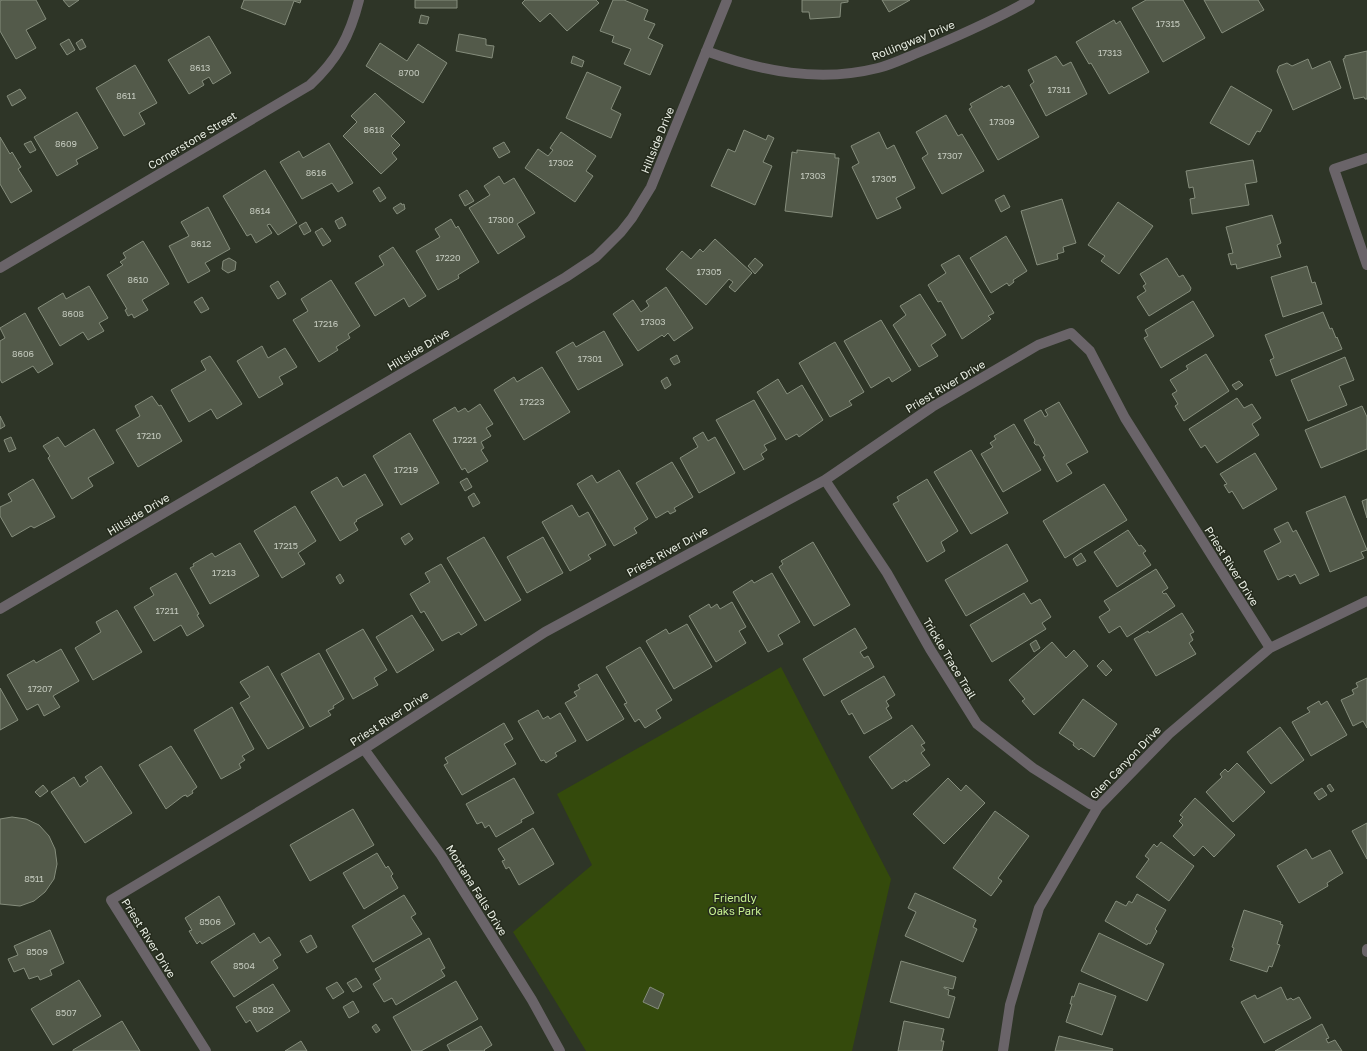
<svg xmlns="http://www.w3.org/2000/svg" width="1367" height="1051" viewBox="0 0 1367 1051" font-family="'Golos Text',sans-serif">
  <style>
    .green { fill: #344a0c }
    .building { fill: #535a4a; stroke: #858d7c }
    .lines { fill: none; stroke-linecap: round; stroke-linejoin: round }
    .minor { stroke: #6a6469; stroke-width: 10 }
    .labels { text-anchor: middle; dominant-baseline: central; stroke-width: 3; stroke-linejoin: round; paint-order: stroke }
    .number-label { font-size: 9px; fill: #c4cabe }
    .street-label { font-size: 11px; fill: #eaefe5; stroke: #252b1d }
    .park-label { font-size: 11px; fill: #c8f291; stroke: #252b1d }
  </style>
  <rect width="100%" height="100%" fill="#2e3527"/>
  <!-- green -->
  <path class="green" d="M781,667L891,879L852,1051H586L513,932L592,865L557,794Z"/>
  <!-- building -->
  <path class="building" d="M2,0H36L46,19L26,30L36,48L16,59L0,31V1Z
    M63,0H79L69,7Z
    M244,0H301L300,3L294,1L285,25L241,8Z
    M415,0H457V8H415Z
    M525,0H596L599,3L567,31L550,13L540,22L522,3Z
    M613,0H624L648,10L644,20L655,24L648,38L663,45L650,75L624,64L631,49L612,42L614,36L600,31Z
    M802,0H848V2L841,3L840,17L810,19L809,12H802Z
    M882,0H910L889,12Z
    M1146,0H1183L1205,38L1163,62L1132,8Z
    M1204,0H1258L1264,10L1222,33Z
    M421,15L429,17L427,24L419,23Z
    M1114,20L1116,24L1120,21L1149,72L1109,94L1091,63L1089,64L1076,42Z
    M459,34L486,39V45L494,46L492,58L456,51Z
    M209,36L231,73L213,84L209,77L202,81L204,85L189,94L168,60Z
    M69,39L75,50L67,55L60,44Z
    M82,39L86,47L80,50L76,43Z
    M380,43L407,61L418,44L447,63L423,103L366,66Z
    M1367,51V99H1365L1364,97L1354,99L1343,59L1345,58V56Z
    M573,56L584,61L582,67L571,63Z
    M1056,56L1063,66L1071,62L1087,94L1046,116L1030,85L1034,82L1028,70Z
    M1308,59L1312,69L1330,61L1341,88L1293,110L1277,71L1279,66L1287,63L1292,66Z
    M135,65L157,103L139,113L145,124L124,136L96,88Z
    M587,72L621,87L611,109L621,114L611,138L566,118Z
    M1009,85L1039,137L998,160L969,109L972,107L970,104L1002,86L1004,88Z
    M1231,86L1272,110L1260,132L1257,131L1249,145L1210,123Z
    M20,89L26,98L12,106L7,96Z
    M375,93L405,122L391,136L400,145L392,153L397,159L381,174L343,136L357,122L351,116Z
    M77,112L98,148L76,160L78,164L57,176L34,137Z
    M946,115L958,136L962,134L984,171L942,194L922,158L928,154L916,132Z
    M744,130L766,140L768,135L774,138L763,162L772,166L755,205L711,186L728,149L735,152Z
    M561,132L596,156L586,171L593,176L575,202L525,168L538,149L548,156L553,150L550,148Z
    M879,132L887,149L894,145L915,188L896,198L901,208L877,219L852,167L859,163L851,146Z
    M0,137L10,154L12,152L21,167L18,169L32,191L11,203L0,184Z
    M31,141L36,150L30,153L24,144Z
    M504,142L510,152L499,158L493,148Z
    M329,143L353,183L338,192L332,183L302,199L280,162L299,151L303,158Z
    M797,150L835,154V158H839L832,217L785,211L792,152L797,153Z
    M1253,160L1257,182L1245,184L1249,205L1192,214L1190,199L1195,198L1193,187L1189,188L1186,171Z
    M265,170L297,223L278,235L270,224L267,225L272,233L256,243L251,234L247,236L223,196Z
    M499,176L504,184L514,178L535,213L517,224L525,237L498,254L469,208L490,195L484,186Z
    M379,187L386,198L380,202L373,191Z
    M467,190L474,201L465,206L459,195Z
    M1004,195L1010,207L1001,212L995,200Z
    M1062,199L1076,243L1063,247L1064,252L1057,254L1058,259L1037,265L1021,211Z
    M1118,202L1153,226L1119,274L1101,261L1105,256L1088,245Z
    M401,203L402,205L404,204L405,209L397,214L393,208Z
    M208,207L230,249L205,263L210,271L188,283L169,246L189,236L181,222Z
    M1272,215L1281,243L1277,245L1281,257L1237,269L1236,264L1231,265L1228,254L1233,253L1226,227Z
    M342,217L346,225L339,229L335,221Z
    M451,219L456,228L458,226L479,262L458,275L459,278L438,290L416,251L440,237L435,229Z
    M306,222L311,231L304,235L299,226Z
    M322,228L331,241L323,246L315,232Z
    M1006,236L1027,271L1013,280L1014,282L1009,286L1007,283L991,293L970,258Z
    M715,239L752,273L735,292L729,287L733,282L729,279L706,305L666,269L682,251L691,259L700,249L703,252Z
    M143,241L169,284L142,300L148,310L134,318L132,314L128,316L125,310L127,309L107,275L123,265L120,262L126,258L123,253Z
    M393,247L426,296L409,307L404,298L375,316L355,283L384,265L379,256Z
    M959,255L994,313L988,316L991,319L962,339L941,301L938,302L928,285L946,273L941,265Z
    M229,258L236,262L235,270L228,273L222,269L223,261Z
    M755,258L763,265L755,274L748,266Z
    M1167,258L1179,277L1183,275L1191,288L1190,291L1149,316L1137,297L1146,291L1143,286L1146,284L1140,274Z
    M1307,266L1312,283L1315,282L1322,304L1283,317L1271,277Z
    M331,280L360,326L348,334L350,338L336,347L338,350L319,362L293,320L308,311L301,299Z
    M278,281L286,294L278,299L270,286Z
    M89,286L108,318L99,323L104,331L88,340L83,332L60,346L38,308L63,293L66,299Z
    M666,287L693,328L674,341L668,333L664,337L662,335L638,351L613,314L633,300L641,312L649,306L646,301Z
    M920,294L946,335L931,345L938,356L919,367L893,325L906,315L900,306Z
    M202,297L209,309L201,313L194,302Z
    M1193,301L1214,336L1161,368L1144,338L1148,336L1145,330Z
    M1323,312L1330,329L1332,328L1336,338L1337,337L1342,349L1276,376L1270,360L1274,358L1265,335Z
    M25,313L53,364L38,373L33,366L2,383L0,379V341L5,338L0,328Z
    M881,320L911,370L892,382L889,377L871,388L844,341Z
    M604,331L623,365L578,390L556,352L573,342L576,347Z
    M835,342L864,392L849,401L852,405L830,417L799,363Z
    M262,346L268,358L285,348L297,367L279,377L283,384L259,398L237,361Z
    M1206,354L1229,391L1184,421L1175,406L1178,404L1172,394L1177,391L1170,380L1188,369L1186,366Z
    M677,355L680,362L674,365L670,359Z
    M210,356L242,404L217,419L211,409L189,422L171,390L206,370L201,361Z
    M1345,357L1354,380L1339,386L1347,405L1308,421L1291,380Z
    M542,367L570,412L524,440L494,390L514,377L517,382Z
    M667,377L671,385L665,389L661,381Z
    M778,379L787,394L802,385L823,420L799,437L797,434L786,440L757,392Z
    M1239,381L1243,385L1236,390L1232,385Z
    M152,396L159,406L161,405L182,441L138,467L116,430L140,416L135,406Z
    M1237,398L1244,408L1252,404L1261,418L1252,424L1259,435L1217,463L1205,445L1201,448L1189,429Z
    M754,400L776,439L764,445L767,450L761,454L764,459L744,470L716,420Z
    M1059,402L1088,452L1066,464L1072,473L1057,482L1043,457L1045,456L1039,445H1036L1034,443L1035,440L1024,420L1041,410L1045,417L1048,415L1045,410Z
    M480,404L493,424L486,428L491,436L481,442L484,448L481,450L488,461L468,473L465,468L462,470L433,420L455,407L458,412L465,408L468,412Z
    M1362,406L1367,417V449L1321,468L1305,430Z
    M0,416L5,426L0,429Z
    M1014,424L1041,470L1003,492L981,454L993,447L990,443L996,439L994,436Z
    M94,429L114,463L88,478L93,486L72,499L48,458L50,456L43,446L58,437L65,447Z
    M703,432L708,441L715,437L735,473L699,493L680,458L698,447L693,438Z
    M410,433L439,483L401,505L373,456Z
    M11,437L16,449L9,452L4,440Z
    M971,450L1008,513L971,534L934,472Z
    M1255,453L1277,489L1243,509L1232,491L1229,493L1224,485L1227,484L1220,474Z
    M672,462L693,497L674,508L676,511L670,514L668,511L656,518L636,483Z
    M619,470L648,519L634,528L637,533L614,546L577,484L592,475L597,483Z
    M365,474L383,505L356,520L357,521L354,523L358,530L340,541L311,492L337,477L343,487Z
    M467,478L472,487L465,491L460,482Z
    M33,479L55,517L34,528L31,526L12,537L0,516V507L12,501L8,494Z
    M927,479L958,531L941,542L945,551L927,562L893,504L899,501L897,497Z
    M1104,484L1127,520L1065,558L1043,521Z
    M474,493L480,503L473,507L468,497Z
    M1345,496L1367,550L1361,552L1364,558L1330,572L1306,512Z
    M1367,499V518L1362,501Z
    M572,505L579,517L588,512L606,545L588,555L591,559L570,571L542,522Z
    M295,506L316,541L298,553L305,564L282,578L254,531Z
    M1288,522L1293,532L1296,530L1319,575L1300,584L1295,574L1290,577L1288,575L1278,580L1264,551L1281,542L1274,529Z
    M1128,530L1139,546L1141,545L1146,551L1143,553L1151,565L1117,587L1094,552Z
    M409,533L413,539L405,545L401,538Z
    M484,537L521,600L485,621L447,558Z
    M543,537L563,573L527,593L507,557Z
    M813,542L850,605L814,626L779,567L783,564L781,561Z
    M240,543L259,576L210,604L190,568L194,566L193,564L212,553L215,557Z
    M1007,544L1028,581L966,616L945,580Z
    M1081,553L1086,561L1077,566L1073,559Z
    M441,564L477,625L461,635L459,632L442,641L424,611L421,613L410,594L430,582L425,573Z
    M1156,569L1168,588L1162,592L1164,594L1166,593L1175,606L1127,637L1120,626L1109,633L1099,617L1110,610L1104,601Z
    M176,573L199,614L197,615L204,626L187,636L181,625L154,641L134,607L154,595L150,588Z
    M772,573L800,622L778,635L783,644L768,652L733,592L752,580L754,583Z
    M340,574L344,581L340,584L336,577Z
    M1024,593L1031,604L1040,599L1051,617L1042,623L1046,629L992,662L970,625Z
    M732,602L746,627L739,631L746,643L716,662L689,616L709,604L711,608L717,604L720,609Z
    M117,610L142,652L93,680L75,648L101,632L96,622Z
    M1182,613L1194,632L1190,634L1193,640L1189,643L1196,654L1156,676L1134,639L1148,631L1149,633Z
    M412,615L434,650L397,673L376,637Z
    M687,624L712,667L674,689L646,641L666,629L669,634Z
    M855,628L867,648L860,652L864,658L868,656L874,667L824,696L803,659Z
    M363,629L387,670L374,678L378,685L353,699L326,650Z
    M1036,640L1040,648L1034,652L1030,644Z
    M1052,642L1066,658L1074,650L1088,666L1034,715L1022,701L1025,699L1009,680Z
    M640,647L672,700L656,710L661,718L645,728L639,719L635,722L624,704L627,703L606,667Z
    M61,649L79,681L53,696L60,707L44,716L38,704L27,710L7,675L34,660L36,663Z
    M319,653L344,699L333,706L334,708L328,711L331,715L310,727L281,674Z
    M1103,660L1112,670L1106,676L1097,666Z
    M268,666L304,728L268,749L240,703L250,697L240,682Z
    M597,674L624,719L587,741L565,703L577,696L574,692L580,689L578,685Z
    M884,676L895,695L886,701L889,706L886,708L892,718L864,734L852,713L849,715L841,701Z
    M1367,678V728L1363,721L1353,726L1341,700L1354,694L1352,690L1358,687L1356,683Z
    M0,688L18,720L0,730Z
    M1083,699L1117,724L1094,757L1081,748L1079,750L1073,745L1074,743L1059,733Z
    M1319,701L1321,705L1327,701L1347,735L1311,756L1292,722L1310,712L1307,708Z
    M232,707L254,749L242,756L245,760L239,764L241,768L221,779L194,730Z
    M538,710L543,719L548,716L550,719L560,713L576,741L555,753L557,756L546,763L544,760L541,761L518,721Z
    M504,723L513,739L504,744L516,764L462,795L444,765L448,763L445,758Z
    M912,725L925,743L921,745L925,750L921,753L930,765L906,782L905,780L892,789L869,757Z
    M1280,727L1304,760L1271,784L1247,752Z
    M171,746L197,787L192,791L193,793L187,797L186,795L183,796L166,809L139,765Z
    M1237,763L1265,792L1233,822L1206,792L1222,777L1220,774L1225,769L1228,772Z
    M101,766L132,813L85,843L51,792L74,777L80,787L88,781L85,777Z
    M514,778L534,813L521,820L522,822L496,837L489,825L485,828L482,822L477,824L466,804Z
    M948,778L961,791L966,785L985,803L944,844L913,814Z
    M1330,784L1334,790L1331,792L1327,786Z
    M43,785L48,791L40,797L35,792Z
    M1322,788L1327,795L1319,800L1314,793Z
    M1195,798L1235,835L1214,857L1203,846L1194,856L1173,836L1183,825L1179,821L1183,817L1180,815Z
    M353,809L374,845L310,881L290,845Z
    M995,811L1029,836L998,878L1002,881L991,896L953,868Z
    M12,817L26,819L39,825L49,836L55,849L57,864L54,879L45,892L34,901L20,906L0,904V819Z
    M1367,823V859L1352,831Z
    M533,828L554,864L519,885L509,867L506,869L502,861L505,860L498,849Z
    M1161,842L1194,866L1169,901L1136,877L1149,859L1145,856L1154,844L1157,847Z
    M1306,849L1312,859L1330,850L1343,873L1327,883L1328,886L1299,903L1277,866Z
    M377,853L386,868L388,866L393,874L391,876L398,888L364,909L343,873Z
    M915,893L976,920L973,927L977,929L963,962L905,936L916,912L908,908Z
    M1137,894L1166,910L1155,929L1157,931L1150,944L1148,943L1147,945L1105,921L1116,901L1126,906L1129,901L1132,903Z
    M404,895L416,914L411,917L422,934L373,962L352,926Z
    M219,896L235,924L202,944L200,941L197,944L189,931L192,930L185,918Z
    M1244,910L1281,922L1280,924L1283,925L1277,944L1280,945L1272,967L1269,966L1267,972L1230,960L1234,948L1232,947Z
    M50,930L64,963L50,970L52,975L40,980L38,976L29,979L24,968L14,972L8,959L18,955L14,946Z
    M254,933L260,943L269,937L281,955L273,960L278,968L234,997L211,962Z
    M1099,933L1164,964L1147,1001L1081,971Z
    M311,935L317,947L307,953L300,941Z
    M429,938L445,968L441,970L445,976L396,1005L392,998L384,1002L373,984L381,979L375,969Z
    M901,961L956,977L953,989L944,987V988L949,990L948,995L955,997L949,1018L890,1002Z
    M356,978L362,987L353,992L347,983Z
    M79,980L101,1016L53,1045L31,1009Z
    M456,981L478,1019L421,1051H412L393,1017Z
    M337,982L344,992L333,999L326,988Z
    M1079,983L1116,996L1102,1035L1066,1022L1072,1004H1070L1072,996L1074,997Z
    M273,984L290,1011L257,1032L250,1020L246,1023L236,1007Z
    M650,987L664,994L658,1009L643,1002Z
    M1281,987L1287,1000L1291,998L1293,1000L1299,997L1311,1018L1264,1043L1241,1002L1255,995L1257,999Z
    M353,1001L359,1012L349,1018L343,1007Z
    M122,1021L140,1051H73V1050Z
    M904,1021L944,1029L941,1041H944L942,1051H898Z
    M376,1024L380,1030L376,1033L372,1027Z
    M1322,1024L1329,1038L1326,1039L1328,1043L1335,1040L1342,1051H1275Z
    M481,1026L492,1045L484,1050L485,1051H450L447,1045Z
    M1059,1036L1113,1049L1112,1051H1055Z
    M301,1041L307,1051H285Z"/>
  <g class="lines">
    <!-- minor -->
    <path class="minor" d="M706,51C761,71 819,83 878,68C890,65 903,59 915,54C954,38 993,21 1030,0
      M1367,158L1334,169L1367,265
      M0,268L310,85C337,60 350,36 359,0
      M825,480L887,573L930,649L977,724L1033,768L1090,804L1098,807
      M0,609L566,277L596,257L621,232L632,218L651,187L727,0
      M364,749L441,855L532,1000L560,1051
      M1367,949V952
      M206,1051L111,900L364,749L545,632L825,480L932,407L1038,345L1071,333L1090,351L1125,418L1270,648
      M1003,1051L1010,1005L1039,908L1098,807L1169,734L1270,648L1367,601"/>
  </g>
  <g class="labels">
    <!-- number labels -->
    <g class="number-label">
      <text x="1168" y="23">17315</text>
      <text x="1110" y="52">17313</text>
      <text x="200" y="67">8613</text>
      <text x="409" y="72">8700</text>
      <text x="1059" y="89">17311</text>
      <text x="126" y="95">8611</text>
      <text x="1002" y="121">17309</text>
      <text x="374" y="129">8618</text>
      <text x="66" y="143">8609</text>
      <text x="950" y="155">17307</text>
      <text x="561" y="162">17302</text>
      <text x="316" y="172">8616</text>
      <text x="813" y="175">17303</text>
      <text x="884" y="178">17305</text>
      <text x="260" y="210">8614</text>
      <text x="501" y="219">17300</text>
      <text x="201" y="243">8612</text>
      <text x="448" y="257">17220</text>
      <text x="709" y="271">17305</text>
      <text x="138" y="279">8610</text>
      <text x="73" y="313">8608</text>
      <text x="653" y="321">17303</text>
      <text x="326" y="323">17216</text>
      <text x="23" y="353">8606</text>
      <text x="590" y="358">17301</text>
      <text x="532" y="401">17223</text>
      <text x="149" y="435">17210</text>
      <text x="465" y="439">17221</text>
      <text x="406" y="469">17219</text>
      <text x="286" y="545">17215</text>
      <text x="224" y="572">17213</text>
      <text x="167" y="610">17211</text>
      <text x="40" y="688">17207</text>
      <text x="34" y="878">8511</text>
      <text x="210" y="921">8506</text>
      <text x="37" y="951">8509</text>
      <text x="244" y="965">8504</text>
      <text x="263" y="1009">8502</text>
      <text x="66" y="1012">8507</text>
    </g>
    <!-- street labels -->
    <g class="street-label">
      <text transform="translate(913 40) rotate(-22)">Rollingway Drive</text>
      <text transform="translate(192 140) rotate(-31)">Cornerstone Street</text>
      <text transform="translate(657 140) rotate(-68)">Hillside Drive</text>
      <text transform="translate(418 349) rotate(-31)">Hillside Drive</text>
      <text transform="translate(945 386) rotate(-31)">Priest River Drive</text>
      <text transform="translate(138 514) rotate(-31)">Hillside Drive</text>
      <text transform="translate(667 551) rotate(-29)">Priest River Drive</text>
      <text transform="translate(1232 566) rotate(58)">Priest River Drive</text>
      <text transform="translate(950 658) rotate(59)">Trickle Trace Trail</text>
      <text transform="translate(389 718) rotate(-33)">Priest River Drive</text>
      <text transform="translate(1125 762) rotate(-46)">Glen Canyon Drive</text>
      <text transform="translate(477 890) rotate(58)">Montana Falls Drive</text>
      <text transform="translate(149 938) rotate(58)">Priest River Drive</text>
    </g>
    <!-- park labels -->
    <g class="park-label">
      <text x="735" y="897">Friendly<tspan x="735" dy="13">Oaks Park</tspan></text>
    </g>
  </g>
</svg>
